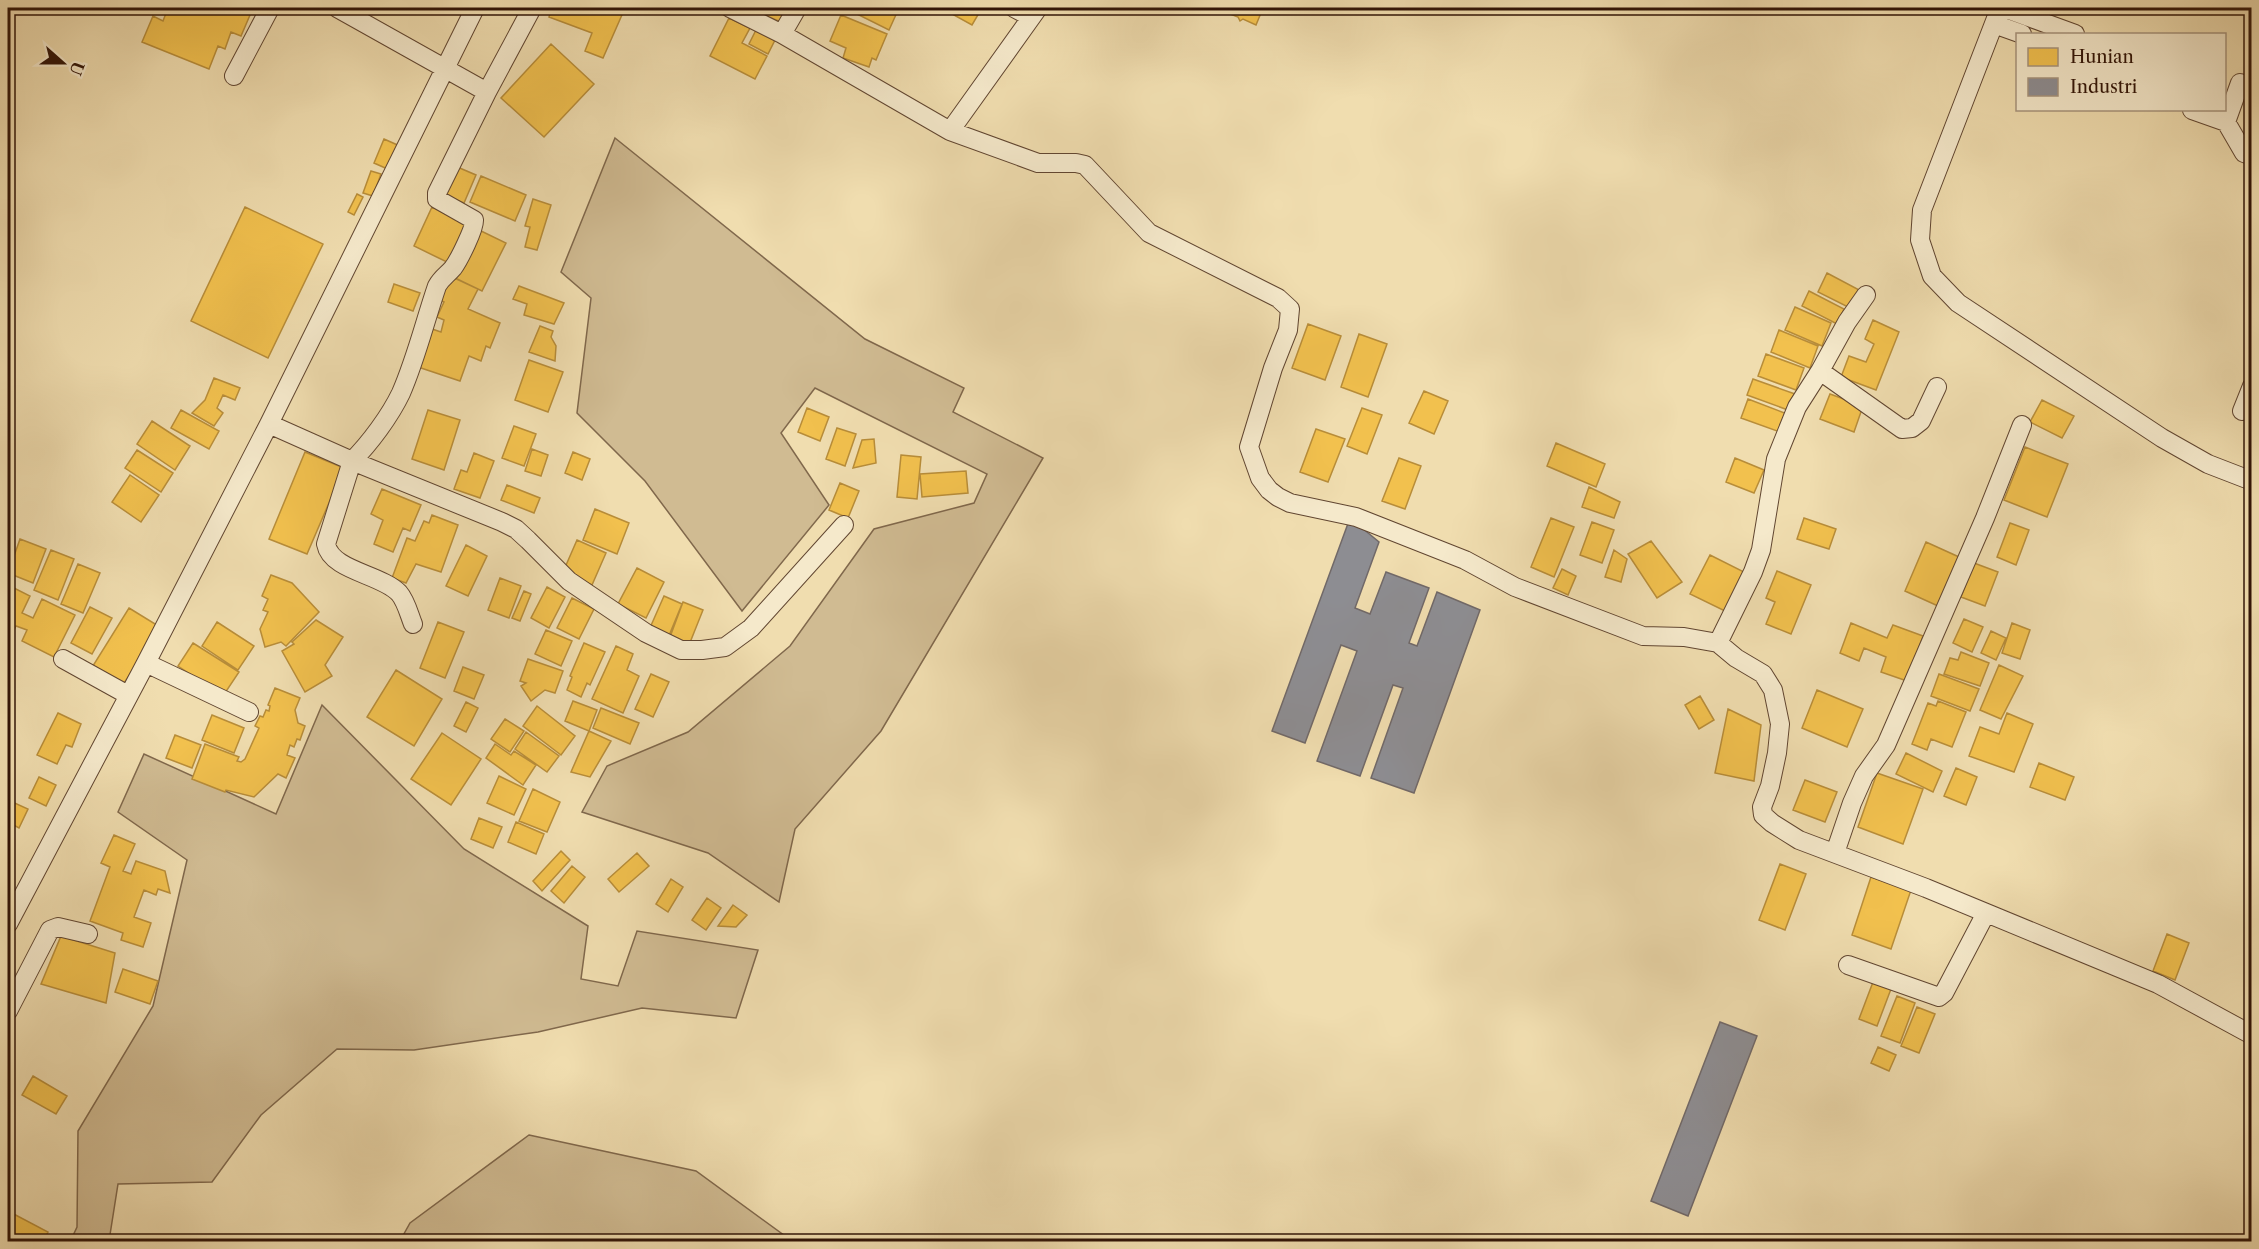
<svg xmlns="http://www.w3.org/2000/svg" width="2259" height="1249" viewBox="0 0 2259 1249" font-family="'Libre Caslon Text',serif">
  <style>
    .green { fill: #d0bb92; stroke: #80684c; stroke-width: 1.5 }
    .homes { fill: #f2c14e; stroke: #b88d39; stroke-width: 1.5 }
    .industry { fill: #8d8d92; stroke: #716968; stroke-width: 1.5 }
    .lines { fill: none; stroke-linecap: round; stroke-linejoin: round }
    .minor-casing { stroke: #614631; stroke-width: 20 }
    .minor { stroke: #f5e9cb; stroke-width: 18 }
  </style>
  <rect width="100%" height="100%" fill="#f0ddaf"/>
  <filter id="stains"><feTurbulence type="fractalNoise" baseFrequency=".00333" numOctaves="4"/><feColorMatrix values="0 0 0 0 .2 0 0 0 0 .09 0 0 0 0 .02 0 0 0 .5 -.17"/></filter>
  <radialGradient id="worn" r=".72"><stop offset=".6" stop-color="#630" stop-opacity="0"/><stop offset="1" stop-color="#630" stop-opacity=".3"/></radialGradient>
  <!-- green -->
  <path class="green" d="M615,138L865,339L964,388L953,412L1043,458L881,731L795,829L779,902L708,853L582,812L607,766L688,732L790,646L874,529L974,503L987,474L815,388L781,433L829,505L742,611L645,481L577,413L591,298L561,272Z
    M322,705L464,849L588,926L581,979L618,986L637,931L758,950L736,1018L642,1008L538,1032L414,1050L337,1049L261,1115L212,1182L118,1184L109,1241L70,1242L77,1227L78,1131L153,1006L187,860L118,812L144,754L276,814Z
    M529,1135L696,1171L792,1241H400L410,1223Z"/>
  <!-- homes -->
  <path class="homes" d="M168,8H253L241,36L231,32L225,49L218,46L209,69L142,42L153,16L163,21Z
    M552,8H625L603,58L585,51L592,33L549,17Z
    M757,8H787L781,22L755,11Z
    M845,8H899L889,30Z
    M955,8H982L972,25L952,14Z
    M1215,8H1263L1256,25L1243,19L1240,21L1238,17Z
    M841,15L887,34L876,60L872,58L869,67L843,58L846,48L830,41Z
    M729,18L750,28L742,43L767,56L755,79L710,56Z
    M756,30L775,40L768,54L749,44Z
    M551,44L594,84L544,137L501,98Z
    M384,139L402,147L392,171L374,163Z
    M455,166L476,175L464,203L444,195Z
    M371,171L381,174L373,196L363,193Z
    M481,176L526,195L515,221L470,202Z
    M357,194L363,197L354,215L348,212Z
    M533,199L551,205L537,250L525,247L530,227L525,226Z
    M245,207L323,244L268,358L191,321Z
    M432,207L470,226L451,264L414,246Z
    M477,229L506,243L482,291L453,277Z
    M1827,273L1863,292L1854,310L1818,292Z
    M448,275L478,289L468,309L500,323L490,348L486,346L481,361L469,356L460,381L418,367L432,329L441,332L444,320L437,317L444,302L437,299Z
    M394,284L420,293L413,311L388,302Z
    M519,286L564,303L554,324L524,315L527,304L513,299Z
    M1809,291L1844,309L1837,324L1802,306Z
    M1795,307L1831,323L1822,346L1785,330Z
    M1873,320L1899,332L1876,390L1841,377L1849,356L1866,362L1874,344L1865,339Z
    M1308,324L1341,336L1325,380L1292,368Z
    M540,326L553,331L551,337L556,346L555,361L529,352Z
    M1779,330L1818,346L1810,368L1771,352Z
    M1359,334L1387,344L1368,397L1341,387Z
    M1766,354L1804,368L1796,390L1758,376Z
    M529,360L563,372L548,412L515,400Z
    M214,378L240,388L235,400L223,395L217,408L223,413L214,426L192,413L205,400Z
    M1753,379L1795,394L1788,410L1747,395Z
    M1424,391L1448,401L1434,434L1409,423Z
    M1830,394L1863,406L1854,432L1820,419Z
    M1748,399L1787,414L1780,432L1741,418Z
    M2042,400L2074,416L2062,438L2030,422Z
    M807,408L829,417L820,441L798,432Z
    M1362,408L1382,415L1367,454L1347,446Z
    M181,410L219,431L209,449L171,428Z
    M428,410L460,420L444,470L412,459Z
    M152,421L190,446L175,470L137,444Z
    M514,426L536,434L524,466L502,458Z
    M837,428L856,434L845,466L826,459Z
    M1316,429L1345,439L1328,482L1300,472Z
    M874,439L876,463L853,468L862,440Z
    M1556,443L1605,464L1596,487L1547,466Z
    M2025,447L2068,464L2047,517L2004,500Z
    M532,449L548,455L541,476L525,471Z
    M137,450L173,473L161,492L125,468Z
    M305,452L344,468L307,554L269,539Z
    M573,452L590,459L582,480L565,473Z
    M474,453L494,461L480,498L454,489L461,470L467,472Z
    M901,455L921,457L917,499L897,497Z
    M1399,458L1421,466L1405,509L1382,501Z
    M1735,458L1764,470L1754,493L1726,482Z
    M966,471L968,493L922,497L920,474Z
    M130,475L159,495L141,522L112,502Z
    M840,483L859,491L848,518L829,510Z
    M507,485L540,498L534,513L501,500Z
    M1589,487L1620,502L1614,518L1582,507Z
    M382,489L421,505L410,531L403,528L393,552L374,544L383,520L371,514Z
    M595,509L629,523L617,554L583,540Z
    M432,515L458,525L441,572L416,564L406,583L392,578L407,538L415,541L424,521L429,523Z
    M1551,518L1574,527L1554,577L1531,567Z
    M1804,518L1836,529L1829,549L1797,539Z
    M1592,522L1614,530L1602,563L1580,555Z
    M2010,523L2029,530L2016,565L1997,557Z
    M20,539L46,549L33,583L8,573Z
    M577,540L606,553L592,585L563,572Z
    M1651,541L1682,582L1657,598L1628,554Z
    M1926,542L1959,557L1938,606L1905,591Z
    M466,545L487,556L468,596L446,586Z
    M51,550L74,559L58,600L34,590Z
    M1614,550L1627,559L1621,582L1605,577Z
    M1710,555L1746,573L1727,612L1690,594Z
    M1974,563L1998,572L1985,606L1961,597Z
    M78,564L100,573L83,613L61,604Z
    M637,568L664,582L646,618L618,604Z
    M1562,569L1576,576L1568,595L1553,588Z
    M1777,571L1811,585L1791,634L1766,624L1775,602L1766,598Z
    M271,575L292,583L319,612L286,646L281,642L265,647L260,629L268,612L263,610L268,599L262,596Z
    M500,578L521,586L509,618L488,610Z
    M8,585L30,596L22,613L33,618L42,599L75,615L54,657L22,641L27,630L16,626L8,642Z
    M547,587L565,597L549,628L531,618Z
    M524,591L531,594L520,621L512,618Z
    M664,596L682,604L668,638L649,630Z
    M572,598L594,609L579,639L557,628Z
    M683,602L703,610L689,645L670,637Z
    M90,607L112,618L92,654L71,643Z
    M129,608L160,627L121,688L91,669Z
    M1964,619L1983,627L1972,652L1953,643Z
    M316,620L343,637L325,665L332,676L305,692L282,651L294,644L292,642Z
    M217,622L254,646L238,670L202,646Z
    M438,622L464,632L445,678L420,668Z
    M1851,623L1887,638L1893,625L1923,636L1907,681L1881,672L1886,657L1864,648L1859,661L1840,653Z
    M2012,623L2030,630L2020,659L2002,653Z
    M546,630L572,641L561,666L535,654Z
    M1991,631L2006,638L1996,660L1981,653Z
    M193,643L239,672L223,696L178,666Z
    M584,643L605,652L590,685L587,683L581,697L567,690L572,677L570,676Z
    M616,646L633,654L627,670L639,676L623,713L592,699Z
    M1961,652L1989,663L1980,686L1944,674L1950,658L1958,660Z
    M528,659L563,671L555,693L545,690L531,701L521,686L526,683L520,681Z
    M1999,665L2023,676L2001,719L1980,710Z
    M463,667L484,675L474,699L454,691Z
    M396,670L442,699L414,746L367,717Z
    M651,674L669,682L653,717L635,709Z
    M1939,674L1979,689L1970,711L1931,696Z
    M275,688L300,698L295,710L298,723L305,726L300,740L297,739L294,747L290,745L287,755L295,758L286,778L278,774L254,797L226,790L225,792L192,779L205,744L239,757L237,761L241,762L245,759L259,728L255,726L260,716L263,717L266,710L269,711L270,706L268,705Z
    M1817,690L1863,709L1847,747L1802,728Z
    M1700,696L1714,720L1699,729L1685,705Z
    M573,701L597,710L589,731L565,721Z
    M1938,701L1966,712L1952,747L1931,739L1927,750L1912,744L1928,703L1936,706Z
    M466,702L478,708L466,732L454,726Z
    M537,706L575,736L561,755L523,726Z
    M601,708L639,723L630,744L593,728Z
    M1728,709L1761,725L1754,781L1715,773Z
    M58,713L81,724L72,747L66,745L57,764L37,755Z
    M2007,713L2033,724L2014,772L1969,756L1980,727L1999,734Z
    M212,715L244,728L234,753L202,740Z
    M505,719L524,731L510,752L491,739Z
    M589,731L611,741L590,777L571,772Z
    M526,732L559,756L547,772L515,749Z
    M442,733L481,759L451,805L411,779Z
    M175,735L201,745L192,768L166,758Z
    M495,744L511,755L514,751L536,765L523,785L486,758Z
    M1906,753L1942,771L1933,792L1896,774Z
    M2039,763L2074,777L2065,800L2030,787Z
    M1956,768L1977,777L1966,805L1944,796Z
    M1877,773L1923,789L1903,844L1858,827Z
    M499,776L526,789L514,815L487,803Z
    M39,777L56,785L46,806L29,798Z
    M1805,780L1837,792L1825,822L1793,810Z
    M533,789L560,802L547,832L519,821Z
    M8,800L28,809L19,828L8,822Z
    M479,818L502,827L493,848L471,839Z
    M516,822L544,834L536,854L508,842Z
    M114,835L135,844L123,871L131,874L136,861L165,871L170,893L158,889L156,895L144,890L134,917L151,923L143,947L121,940L123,933L90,921L110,867L101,863Z
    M561,851L570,860L542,891L533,881Z
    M637,853L649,866L619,892L608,879Z
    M1780,864L1806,874L1785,930L1759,920Z
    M572,866L585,877L564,903L551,891Z
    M1871,877L1911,890L1891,949L1852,935Z
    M671,879L683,887L668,912L656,904Z
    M707,898L721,908L706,930L692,920Z
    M733,905L747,915L736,927L718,926Z
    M2167,934L2189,943L2175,980L2153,971Z
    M61,936L115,953L106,1003L41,984Z
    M123,969L158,981L150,1004L115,992Z
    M1873,982L1891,989L1877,1026L1859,1019Z
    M1897,996L1915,1003L1900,1043L1881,1036Z
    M1917,1007L1935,1014L1919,1053L1901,1046Z
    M1878,1047L1896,1055L1889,1071L1871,1063Z
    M33,1076L67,1096L56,1114L22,1095Z
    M8,1211L48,1232L43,1242H8Z"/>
  <!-- industry -->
  <path class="industry" d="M1350,518L1379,542L1355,608L1370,614L1386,572L1429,588L1409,643L1417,646L1437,592L1480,610L1414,793L1371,778L1403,688L1393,685L1360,776L1317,761L1357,651L1341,645L1305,743L1272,731Z
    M1720,1022L1757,1036L1688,1216L1651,1201Z"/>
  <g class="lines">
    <defs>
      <path id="minor" d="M337,8L487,92
        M532,8L487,92L437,193V199L474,220C475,228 459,260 453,268C447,275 442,277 437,286C425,321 416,359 401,393C390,416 370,443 352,461L502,522L516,529L528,540L569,581L646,633L681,650H702L725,647L751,628L844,525
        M730,8L782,34L950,131L1038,8
        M1014,8L1031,17
        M2000,8L1922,210L1920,240L1932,276L1958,303L2162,438L2208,464L2252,481
        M2004,8L2075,34
        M1994,24L2022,34
        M782,34L797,8
        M234,76L270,8
        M2192,110L2226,122L2244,153L2252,156
        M2226,122L2240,83
        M950,131L1038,163H1076L1085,165L1149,233L1278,298L1290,309L1288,330L1273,368L1249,447L1260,478L1269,490L1278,497L1290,503L1356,517L1465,560L1515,587L1643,636L1684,637L1718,643L1736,658L1763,674L1773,690L1780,724L1777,753L1770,786L1762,807L1763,815L1772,823L1799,840L1926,888L2158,984L2252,1035
        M1820,371L1902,429L1912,428L1921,421L1937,387
        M2242,411L2252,386
        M269,424L352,461L326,544C331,571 381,574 399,593C406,601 409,614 413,624
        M1718,643L1753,572L1761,550L1776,459L1797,407L1820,371L1847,322L1866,295
        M63,659L128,695
        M146,663L249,712
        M1835,853L1852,803L1864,776L1886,745L1985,518L2022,425
        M8,924L146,663L269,424L475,8
        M1848,965L1939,997L1944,993L1986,913
        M8,1011L50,930L58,927L88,934"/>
    </defs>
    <!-- minor casing -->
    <use href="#minor" class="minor-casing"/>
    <!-- minor -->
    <use href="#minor" class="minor"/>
  </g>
  <!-- margin -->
  <rect width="2259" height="1249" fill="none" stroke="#f0ddaf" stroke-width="30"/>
  <rect x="9" y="9" width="2241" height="1231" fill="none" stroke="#311407" stroke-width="3"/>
  <rect x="15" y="15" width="2229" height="1219" fill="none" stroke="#311407" stroke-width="1.5"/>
  <!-- legend -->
  <rect x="2016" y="33" width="210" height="78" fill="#f5e9cb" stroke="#a7947d" stroke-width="1.5"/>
  <rect x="2028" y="48" width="30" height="18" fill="#f2c14e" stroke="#a7947d" stroke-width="1.5"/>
  <text x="2070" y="63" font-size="18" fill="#311407">Hunian</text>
  <rect x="2028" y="78" width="30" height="18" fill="#8d8d92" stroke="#a7947d" stroke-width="1.5"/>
  <text x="2070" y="93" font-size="18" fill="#311407">Industri</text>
  <!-- north arrow -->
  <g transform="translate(63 63) rotate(111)" stroke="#f5e9cb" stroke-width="4.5" paint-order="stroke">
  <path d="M0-4.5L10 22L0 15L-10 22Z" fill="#311407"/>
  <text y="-9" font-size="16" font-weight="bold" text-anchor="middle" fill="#311407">U</text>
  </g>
  <rect width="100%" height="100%" filter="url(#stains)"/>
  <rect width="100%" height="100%" fill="url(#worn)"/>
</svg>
